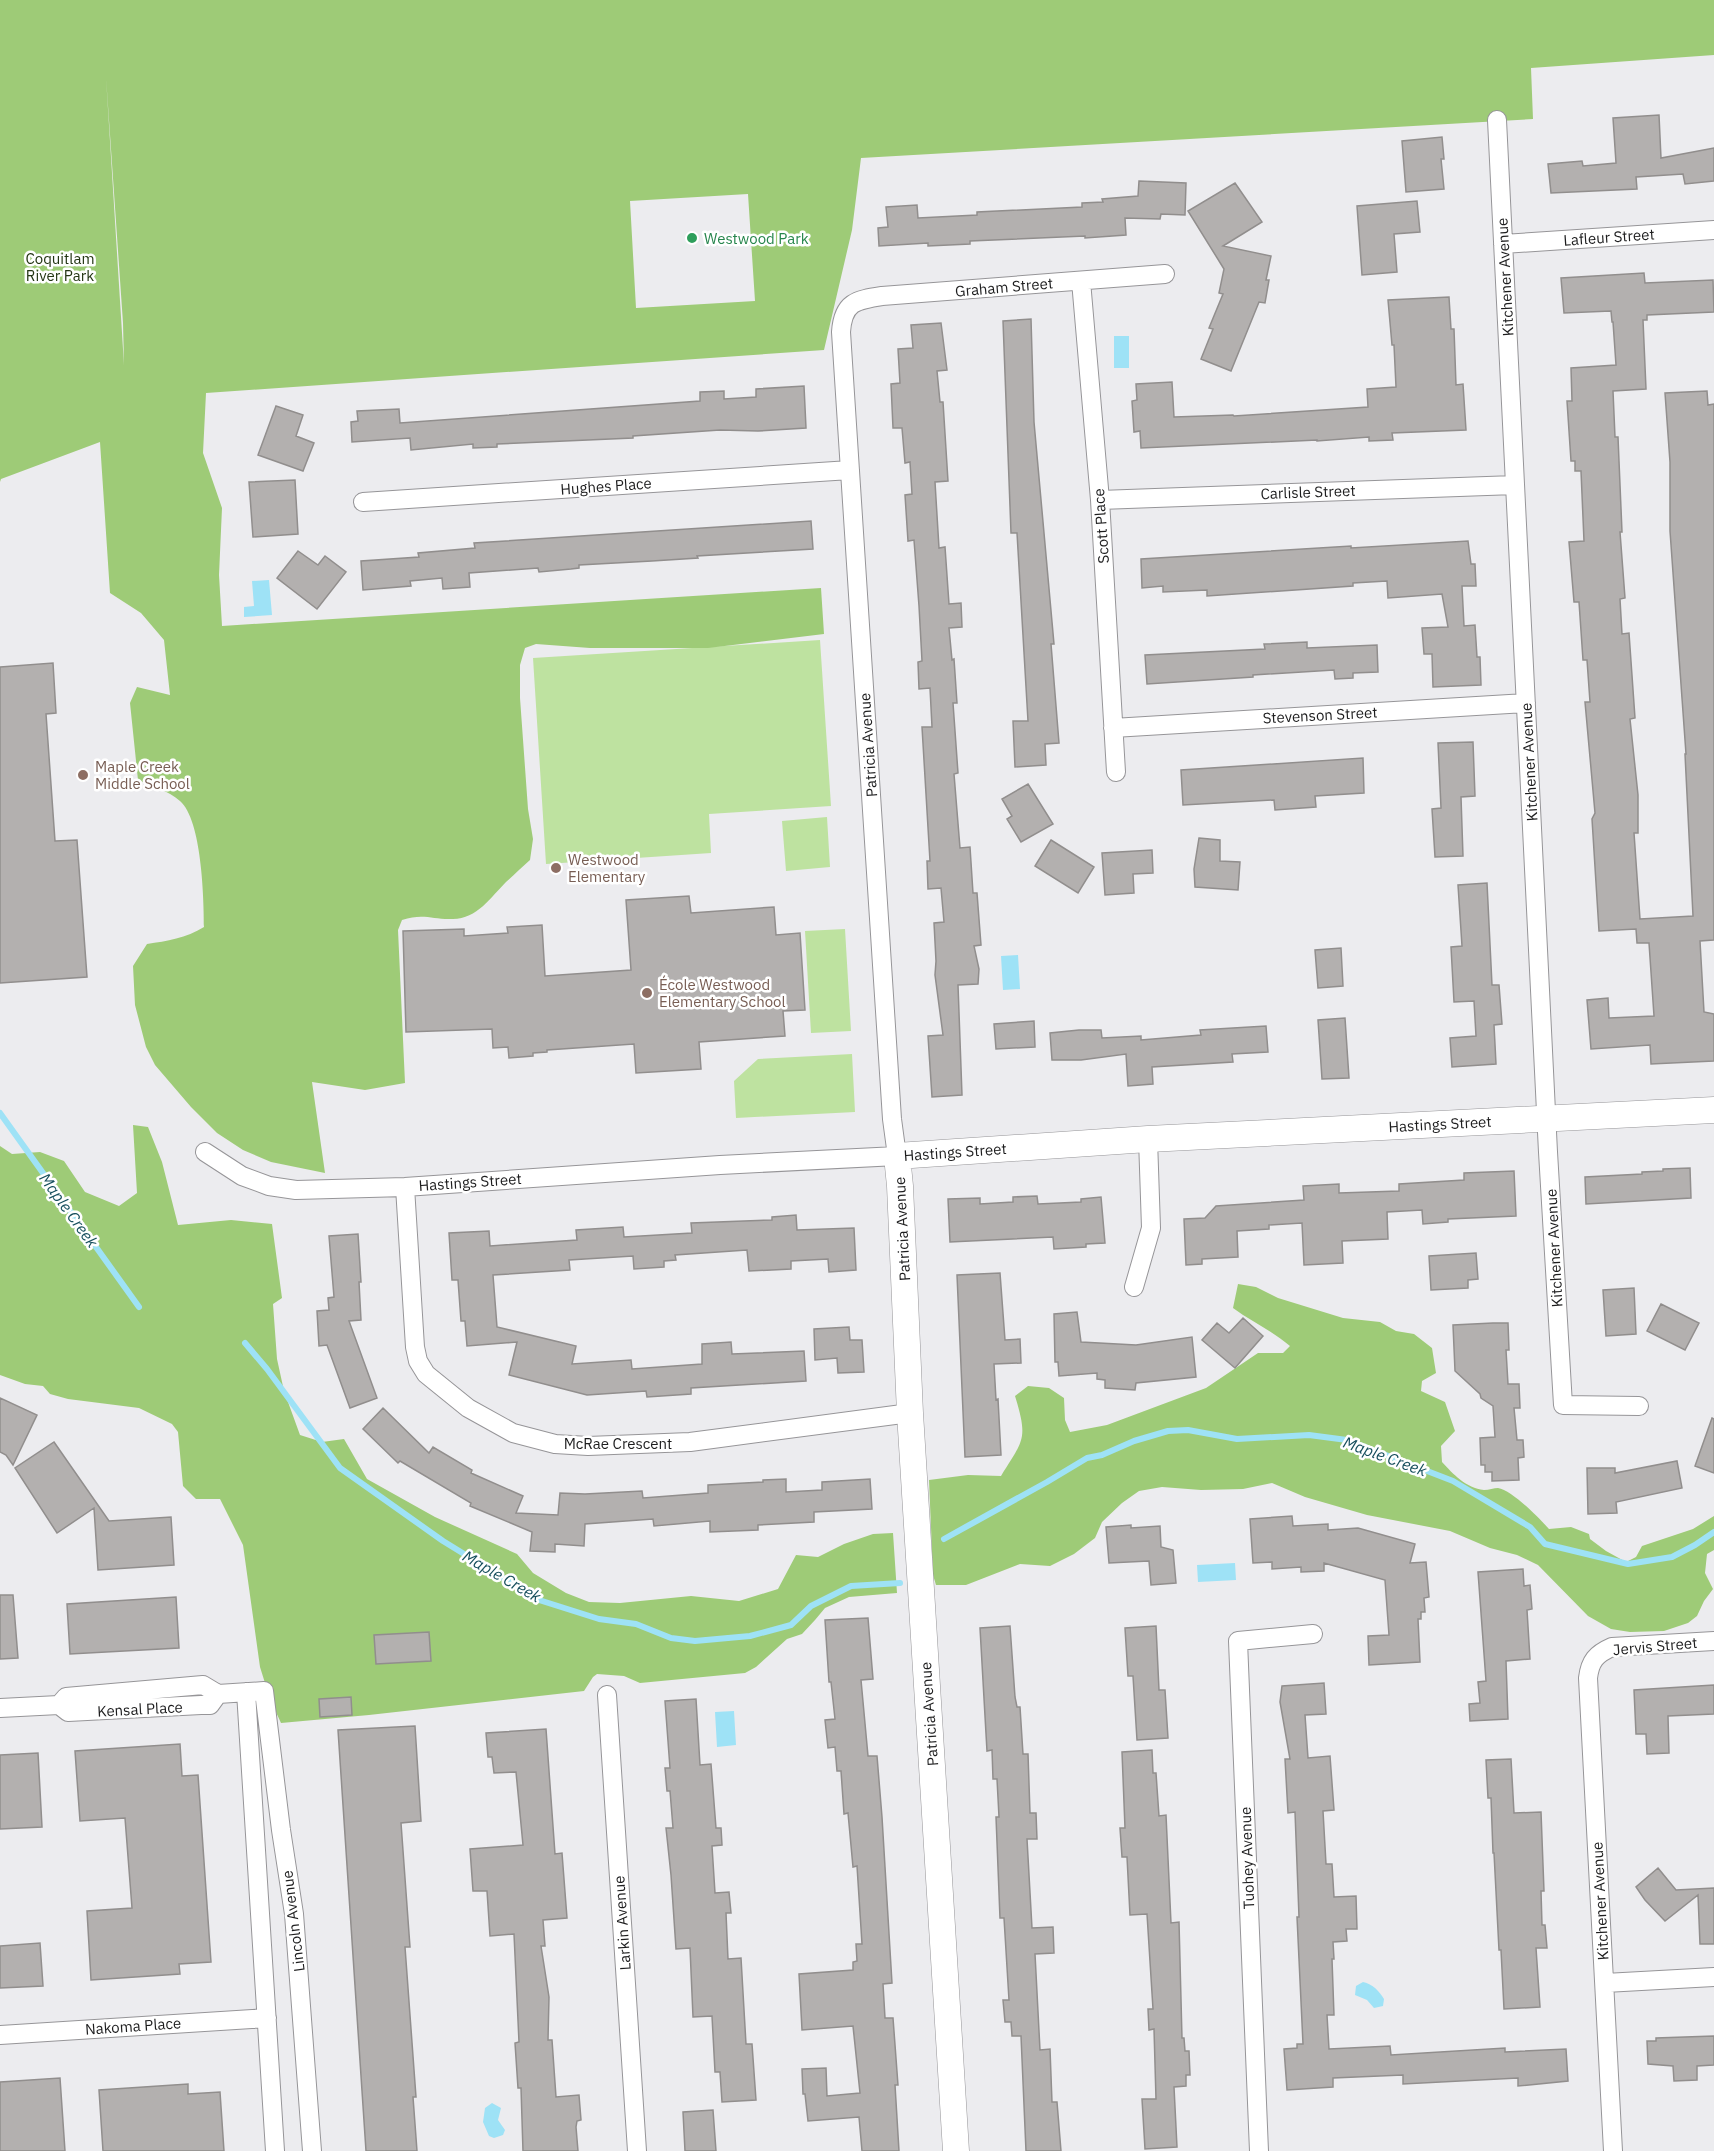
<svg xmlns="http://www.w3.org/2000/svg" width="1714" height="2151" viewBox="0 0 1714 2151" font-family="'IBM Plex Sans',sans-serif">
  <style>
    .green { fill: #bee2a0 }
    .forest { fill: #9ecb77; fill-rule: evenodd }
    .water { fill: #9ee2f6 }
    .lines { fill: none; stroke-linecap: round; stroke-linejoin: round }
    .stream { stroke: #9ee2f6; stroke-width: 6 }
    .building { fill: #b3b0af; stroke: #918e8d; stroke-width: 1.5 }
    .street-casing { stroke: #969598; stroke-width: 20 }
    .secondary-casing { stroke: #969598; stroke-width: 27 }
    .street { stroke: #fff; stroke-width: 18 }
    .secondary { stroke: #fff; stroke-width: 26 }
    .leisure-dot { fill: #2e9e5b; stroke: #fff; stroke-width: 2 }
    .education-dot { fill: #8d6e63; stroke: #fff; stroke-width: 2 }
    .labels { text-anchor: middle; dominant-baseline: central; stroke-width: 5; stroke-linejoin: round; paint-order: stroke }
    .street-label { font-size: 15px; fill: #1d1d1e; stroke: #fff }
    .leisure-label { font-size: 15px; fill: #27864d; stroke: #fff; text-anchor: start }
    .park-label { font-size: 15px; fill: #243614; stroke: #fff }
    .education-label { font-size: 15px; fill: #785e54; stroke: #fff; text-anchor: start }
    .water-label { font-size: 16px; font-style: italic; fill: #174f5d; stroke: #fff }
  </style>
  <rect width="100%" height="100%" fill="#ececef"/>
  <!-- green -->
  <path class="green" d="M820,640L831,806L709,814L711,853L546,864L533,658Z
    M827,817L830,867L786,871L782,821Z
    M845,929L851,1031L811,1033L805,931Z
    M852,1054L855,1112L736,1118L734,1081L758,1059Z"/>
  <!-- forest -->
  <path class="forest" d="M0,0H1714V55L1531,68L1533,119L861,158L852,230L824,350L206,393L203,453L222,508L219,575L222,626L821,588L824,634L708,648H590L536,644L525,648L520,665V698L528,809L533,839L530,860C522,867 514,875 506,882C491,897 477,919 453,919C433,920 424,913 402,920L398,930L405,1083L365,1090L312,1082L325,1173L271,1162L243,1150L217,1133L191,1107L155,1065L146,1047L135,1005L133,966L147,944C167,941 186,938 204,927C204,899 202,820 180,801C169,791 151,786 138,780L130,703L137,687L170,695L164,640L141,613L110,593L100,442L1,479L0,482ZM106,77L123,323L124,365ZM748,194L755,301L636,308L630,201Z
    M133,1125L148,1127L162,1162L178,1225L231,1220L272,1224L282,1298L273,1304L277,1359L284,1391L300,1435L322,1442L344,1439L367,1479L435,1517L517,1554L533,1573L566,1593L589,1602L620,1603L691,1596L739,1601L778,1589L796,1555L818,1557L844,1544L873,1534L893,1533L897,1593L849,1597L825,1608L815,1620L802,1634L787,1639L756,1667L745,1673L640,1683L624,1676L597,1674L593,1677L584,1691L369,1715L281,1723L270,1699L260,1667L243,1545L220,1499H196L183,1486L178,1432L172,1424L139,1408L68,1399L50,1394L43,1386L25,1384L0,1375V1146L12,1154L40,1152L64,1161L85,1192L119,1206L137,1193Z
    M1238,1284L1256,1287L1278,1298L1343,1318L1380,1322L1396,1331L1414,1334L1432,1348L1436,1373L1422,1381L1421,1391L1445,1402L1455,1431L1441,1446L1442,1462C1453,1474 1466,1488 1484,1490C1489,1490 1494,1488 1498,1488C1512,1490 1540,1519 1549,1529L1571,1527L1589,1534L1590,1539L1606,1551L1626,1562L1636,1557L1642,1546L1693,1529L1714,1516V1550L1707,1554L1705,1573L1713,1589L1704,1601L1697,1616L1688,1623L1664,1631L1630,1632L1611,1629L1588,1616L1538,1565L1517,1555L1490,1548L1450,1531L1367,1515L1305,1497L1272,1483L1243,1489L1201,1490L1162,1487L1139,1491L1122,1503L1102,1522L1095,1538L1074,1554L1050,1566L1020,1564L966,1585H936L933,1575L929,1480L968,1475L1001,1476C1024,1439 1028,1439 1015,1396L1028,1386L1049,1388L1064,1398L1065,1420L1070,1432L1107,1425L1206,1388L1258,1353H1283L1290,1346C1273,1331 1252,1322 1233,1308Z"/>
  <!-- water -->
  <path class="water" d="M1114,336H1129V368H1114Z
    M269,580L272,615L244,617V607L254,606L252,581Z
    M1018,955L1020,989L1003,990L1001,956Z
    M1235,1563L1236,1580L1198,1582L1197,1565Z
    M734,1711L736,1745L717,1747L715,1712Z
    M1363,1982C1373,1984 1379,1991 1384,1999L1383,2006L1374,2008L1367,2000L1355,1995L1356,1986Z
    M492,2103L501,2108L498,2120L505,2130L503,2135L494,2138L489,2136L483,2122L485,2108Z"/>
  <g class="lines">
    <!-- stream -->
    <path class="stream" d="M0,1113L139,1307
      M245,1343L267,1369L340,1468L443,1541L539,1600L599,1619L636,1624L671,1638L695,1641L750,1636L791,1625L811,1606L851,1586L900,1583
      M944,1539L1047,1482L1087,1458L1102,1455L1134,1441L1168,1431L1188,1430L1237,1439L1309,1435L1347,1440L1453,1481L1530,1527L1545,1544L1628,1564L1672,1557L1695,1545L1714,1532"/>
  </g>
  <!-- building -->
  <path class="building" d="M1659,115L1661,158L1714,148V181L1685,184L1683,174L1636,177L1637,189L1551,193L1548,164L1582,161L1583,166L1616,163L1613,118Z
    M1442,137L1444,159H1441L1444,189L1406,192L1402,141Z
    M1139,181L1186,183L1185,215L1161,214L1160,219L1125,218L1126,235L1085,238V236L970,241V244L928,246V243L879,246L878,228L888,227L886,207L917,205L918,218L977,215V212L1082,207V203L1103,202L1102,199L1138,196Z
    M1235,183L1262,222L1223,246L1271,256L1266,280H1269L1265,303L1259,302L1231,371L1201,359L1213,329L1209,328L1223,294L1219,293L1224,269L1188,211Z
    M1417,201L1420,232L1394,234L1397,272L1362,275L1357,206Z
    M1644,273L1645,283L1713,280L1714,312L1647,315V320H1643L1646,389L1613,391L1615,437H1618L1619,461L1622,532H1620L1625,598L1620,599L1622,634L1629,633L1635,718L1630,719L1638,795V833H1634L1640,919L1693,916L1685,754H1686L1670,531V462L1665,393L1707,391L1708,405L1714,404V940L1700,941L1704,1012L1714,1014V1061L1651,1064L1650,1045L1591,1049L1587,1000L1608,998L1609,1018L1654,1016L1649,943H1637L1636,929L1599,931L1592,819L1595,813L1585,702H1590L1587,660H1583L1579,602H1574L1569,542L1584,541L1581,471H1575V461H1571L1567,401H1572L1571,368L1616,365L1613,322H1612L1611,311L1564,313L1561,278Z
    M1449,297L1451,329H1454L1456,385L1463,384L1466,430L1392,433L1393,440L1369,441V437L1317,441V440L1141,448L1140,431L1134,432L1132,401L1137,400L1136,384L1172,382L1174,417L1233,415L1234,416L1368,407L1367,389L1396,387L1394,345H1392L1388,300Z
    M1031,319L1034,422L1054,644H1051L1059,743L1045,744L1046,765L1015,767L1013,721H1028L1017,533H1011L1003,321Z
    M941,323L947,370L937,371L940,402H943L948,481L935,482L939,548L945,547L949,604L961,603L962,627L949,628L952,660L954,659L957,703H953L958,773L954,774L960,848L970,847L973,893H977L981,945L974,946L979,969L978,984L958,985L962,1095L932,1097L928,1036L943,1035L935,975L936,961L934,923L944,922L941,888L928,889L927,861H930L922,727H932L930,688L919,689L918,662L922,661L919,606L914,540L908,541L905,495L912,494L910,462L905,463L902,428H893L891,384L900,383L898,349L913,348L911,325Z
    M804,386L806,428L758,431L720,430L633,436V438L497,444V447L473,448V444L411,450L410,438L352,442L351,422L358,421L357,411L399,409L400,423L700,401V392L724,391V399L756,397V389Z
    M276,406L303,415L296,436L314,443L303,471L258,455Z
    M295,480L298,534L253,537L249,482Z
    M811,521L813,549L697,556L698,558L652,561L579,565V568L571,569L539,572L538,568L469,573L470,587L443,589L442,578L410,581L411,586L363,590L361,561L419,557L418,553L475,548L474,543Z
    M1468,541L1471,564H1475L1476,586H1462L1464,626L1475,625L1477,657H1480L1481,685L1433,687L1432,654H1424L1422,628L1448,627L1442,594L1388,598L1387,581L1353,583V586L1207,596V590L1163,592V586L1142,588L1141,559L1351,546V548Z
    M298,551L318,565L325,556L346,572L317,609L277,578Z
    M1307,642V648L1377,645L1378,672L1353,673V678L1335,679L1334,670L1253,675V677L1147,684L1145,655L1265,649L1264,644Z
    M53,663L56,713L46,714L55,841L77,840L87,977L0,983V667Z
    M1473,742L1475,796L1461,797L1463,856L1435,857L1432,809L1441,808L1438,743Z
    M1363,758L1364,793L1315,796L1316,807L1275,810L1274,800L1183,805L1181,770Z
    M1028,784L1053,824L1021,842L1007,819L1012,816L1002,799Z
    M1199,838L1220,840V861L1240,862L1238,890L1195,887L1194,869Z
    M1051,840L1094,867L1078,893L1035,866Z
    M1152,850L1153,873L1133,874L1134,893L1105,895L1102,853Z
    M1487,883L1492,985H1499L1502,1024L1494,1025L1496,1064L1452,1067L1450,1038L1476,1036L1474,1001L1454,1002L1451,947L1462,946L1458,885Z
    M689,896L691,913L774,907L776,935L800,933L805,1010L783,1011L785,1036L699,1042L701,1069L636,1073L634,1044L547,1050V1052L533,1053V1056L509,1058L508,1047L493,1048L492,1029L406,1032L403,931L464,929V936L508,933L507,927L542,925L545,976L631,970L626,900Z
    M1341,948L1343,986L1318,988L1315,950Z
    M1345,1018L1349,1078L1322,1079L1318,1020Z
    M1034,1021L1035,1047L996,1049L994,1024Z
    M1266,1026L1268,1052L1232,1054L1233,1062L1152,1067L1153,1084L1128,1086L1126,1054L1081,1060H1052L1050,1033L1079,1030H1101L1102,1038L1141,1036V1040L1201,1035L1200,1030Z
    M1690,1168L1691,1198L1586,1204L1585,1177L1642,1174V1172L1663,1171V1169Z
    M1514,1171L1516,1216L1448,1219V1222L1423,1224L1422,1210L1387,1212L1388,1239L1342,1241L1343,1263L1304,1265L1302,1223L1269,1225V1229L1237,1231L1238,1257L1202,1259V1264L1186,1265L1184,1219L1205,1218L1216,1206L1304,1200L1303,1186L1339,1184V1193L1399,1191V1184L1464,1180V1173Z
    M1037,1196L1038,1204L1081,1202V1199L1101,1197L1105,1243L1086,1244V1247L1054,1249L1053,1237L950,1242L948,1199L980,1198V1204L1013,1202V1197Z
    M796,1215L797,1230L854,1228L856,1270L829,1272L828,1259L791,1261V1269L749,1271L747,1250L675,1255L676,1260L664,1261V1267L634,1269L633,1256L569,1260L570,1270L493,1275L497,1327L576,1346L572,1364L631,1360L632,1369L702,1364V1344L731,1342L732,1354L804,1351L806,1381L691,1388V1394L647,1397L646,1391L587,1395L509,1375L517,1342L467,1346L465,1321H461L458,1280H452L449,1233L489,1231L490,1246L577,1240L576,1230L623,1227L624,1237L692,1233L691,1223L772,1220V1217Z
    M358,1234L361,1282H359L361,1320L349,1321L377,1398L350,1408L327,1345L319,1346L317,1311L329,1310L328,1298L334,1297L329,1236Z
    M1476,1253L1478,1279L1468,1280V1288L1431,1290L1429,1256Z
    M1000,1273L1005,1340L1020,1339L1021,1363L994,1364L996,1400L998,1399L1001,1455L965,1457L957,1275Z
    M1634,1288L1636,1334L1606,1336L1603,1290Z
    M1661,1304L1699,1323L1685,1350L1647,1331Z
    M1077,1312L1081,1342L1136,1345L1192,1337L1196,1377L1136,1383L1135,1390L1105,1388V1380L1097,1379V1373L1059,1376L1058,1362H1055L1054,1314Z
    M1243,1318L1263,1336L1235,1368L1202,1340L1217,1323L1229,1333Z
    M1493,1323H1508L1509,1350H1506L1508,1384H1519L1520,1408H1514L1517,1440H1523L1524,1457L1518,1458L1519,1480L1492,1481V1472H1485V1465H1481L1480,1438L1495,1437L1493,1406L1481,1398L1480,1394L1455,1371L1453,1325Z
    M849,1327L850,1340H862L864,1372L838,1373L837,1358L815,1360L814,1329Z
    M0,1398L37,1415L13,1465L6,1455L0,1452Z
    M383,1408L429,1453L433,1447L472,1470L471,1473L523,1496L516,1513L558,1515L560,1493L585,1494L642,1491L643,1498L708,1493V1485L763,1482V1480L786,1479V1492L822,1490V1482L870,1479L872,1509L814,1512V1522L758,1525V1530L710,1532V1521L654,1526L653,1519L585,1524L584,1546L555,1544V1552L530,1551L532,1532L470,1506L471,1503L400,1461L398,1463L363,1429Z
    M1712,1418L1714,1419V1473L1695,1466Z
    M54,1442L109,1521L171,1517L174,1565L98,1570L94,1508L57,1533L15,1468Z
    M1677,1461L1682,1488L1616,1502L1617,1513L1588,1514L1587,1468H1615V1473Z
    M1292,1516L1293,1526L1328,1524V1530L1358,1528L1415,1544L1410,1563L1426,1562L1429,1597L1424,1598L1425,1612H1421V1619H1418L1420,1662L1369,1665L1368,1636L1389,1635L1385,1580L1324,1563V1571L1301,1572V1567L1272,1569V1562L1253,1563L1250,1519Z
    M1131,1525V1528L1160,1526L1161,1547L1173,1550L1176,1583L1151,1585L1149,1561L1109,1563L1106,1527Z
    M1523,1569L1524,1586L1530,1585L1532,1609L1527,1610L1530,1659L1506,1661L1508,1719L1470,1721L1469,1704L1480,1703L1478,1682L1486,1681L1478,1572Z
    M0,1595H13L18,1658L0,1659Z
    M176,1597L179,1648L70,1654L67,1604Z
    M868,1618L873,1679L861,1680L868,1756H877L882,1817L892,1983L883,1984L885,2018H893L898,2085H895L899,2151H862L859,2117L808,2121L805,2094H803L802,2069L826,2068L827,2096L860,2093L853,2026L802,2030L799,1974L853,1970V1962L857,1961L856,1944H862L857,1866L853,1867L848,1813L844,1814L841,1771H837L835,1747L828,1748L825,1720L835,1719L831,1682H829L825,1620Z
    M1010,1626L1015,1697L1017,1707H1020L1023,1754H1028L1030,1813H1036L1037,1839H1027L1032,1928L1053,1927L1054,1953L1035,1954L1040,2050L1050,2049L1052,2102H1057L1061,2151H1026L1021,2036H1012L1011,2022H1005L1003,2000H1009L1004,1918H1000L996,1817H999L997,1779H993L992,1750L987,1751L980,1628Z
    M1156,1626L1159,1690H1165L1168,1738L1137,1740L1133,1676H1128L1125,1628Z
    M429,1632L431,1661L376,1664L374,1635Z
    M1324,1683L1326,1714L1305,1715L1308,1758L1330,1756L1334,1810L1323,1811L1326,1864H1332L1334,1897L1356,1896L1357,1929H1346L1347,1941L1333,1942L1334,1959H1332L1334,2015H1327L1329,2049L1390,2046L1391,2055L1505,2048V2052L1566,2049L1568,2081L1518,2086V2078L1403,2084V2075L1333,2078V2087L1287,2090L1284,2049L1297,2048V2044H1303L1297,1917H1299L1295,1812L1288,1813L1285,1759H1290L1280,1702L1282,1686Z
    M1714,1685V1714L1668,1716L1669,1753L1647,1754L1646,1734H1636L1634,1690Z
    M351,1697L352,1715L320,1717L319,1699Z
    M696,1699L700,1765L711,1764L716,1828H721L722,1845L712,1846L715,1893L729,1892L731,1913H726L728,1959L741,1958L746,2044H752L756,2100L722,2102L720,2072H715L712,2016L693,2017L690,1948L676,1949L671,1875L666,1828H673L670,1791H667L665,1768H670L665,1701Z
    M415,1726L421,1821L401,1823L410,1947H405L416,2097H413L417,2151H366L338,1730Z
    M546,1729L555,1854L562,1853L567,1918L543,1920L545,1946H541L549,1997L548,2040H552L556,2097L579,2095L581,2120L577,2121L576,2127L578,2151H523L521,2088H518L515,2043L519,2042L514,1934L490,1936L487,1891H473L470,1849L523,1845L516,1772L494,1773L492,1757H488L486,1733Z
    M180,1744L182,1776L198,1775L211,1962L179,1964L180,1974L91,1980L87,1911L132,1908L125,1818L80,1821L75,1751Z
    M1152,1750L1153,1773H1156L1159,1816L1166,1815L1171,1923L1179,1922L1182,2038H1184L1185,2051H1189L1190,2075H1186V2086L1174,2087L1177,2147L1145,2149L1142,2099H1156L1154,2029L1149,2030L1148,2009H1153L1147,1914L1130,1915L1127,1857H1122L1120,1828H1125L1122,1752Z
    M38,1753L42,1827L0,1829V1755Z
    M1511,1759L1514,1813L1541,1812L1544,1891H1541L1542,1925H1545L1547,1948H1536L1540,2007L1504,2009L1501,1950H1499L1494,1853H1493L1491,1798H1488L1486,1760Z
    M1658,1868L1676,1890L1714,1888V1944H1700L1698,1895L1665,1921L1645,1900L1636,1887Z
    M40,1943L43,1986L0,1988V1946Z
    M1714,2036V2065L1697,2066V2080L1674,2081L1673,2066L1648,2064L1647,2041H1656V2038Z
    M60,2078L65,2151H0V2082Z
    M188,2084V2094L220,2092L224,2151H103L99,2090Z
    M713,2110L716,2151H685L683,2112Z"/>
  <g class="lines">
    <defs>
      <path id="street" d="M1497,120L1548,1152L1563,1405L1639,1406
        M1503,244L1714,230
        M1081,281L1100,500L1116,772
        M1100,500L1515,485
        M363,502L850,470
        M1113,728L1526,703
        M205,1152L242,1176L269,1186L296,1190L405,1187L720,1165L897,1156L892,1119L841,332C843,302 856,300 882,296L1165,274
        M405,1187L415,1347L418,1361L426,1374L468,1408L513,1433L555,1444L588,1446L690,1442L910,1413
        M1134,1287L1151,1228L1148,1139
        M246,1692L275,2151
        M607,1695L637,2151
        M59,1705L66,1697L203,1685L218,1694L264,1691L281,1830L294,1914L312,2151
        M0,1708L59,1705L68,1712L201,1705H210L218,1694
        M1605,1983L1714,1977
        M0,2035L267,2018
        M1259,2151L1238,1641L1313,1634
        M1613,2151L1588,1678C1590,1661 1596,1654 1612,1647L1714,1641"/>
      <path id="secondary" d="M956,2151L910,1413L900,1186L897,1156L1148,1139L1714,1110"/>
    </defs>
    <!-- street casing -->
    <use href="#street" class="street-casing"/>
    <!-- secondary casing -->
    <use href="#secondary" class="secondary-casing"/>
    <!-- street -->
    <use href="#street" class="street"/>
    <!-- secondary -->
    <use href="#secondary" class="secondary"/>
  </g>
  <!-- markers -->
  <circle class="leisure-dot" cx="692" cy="238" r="6"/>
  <g class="education-dot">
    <circle cx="83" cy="775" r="6"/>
    <circle cx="556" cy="868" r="6"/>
    <circle cx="647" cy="993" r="6"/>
  </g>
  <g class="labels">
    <!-- street labels -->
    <g class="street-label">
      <text transform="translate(1609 237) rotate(-4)">Lafleur Street</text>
      <text transform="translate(1505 277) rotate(-93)">Kitchener Avenue</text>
      <text transform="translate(1004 287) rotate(-5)">Graham Street</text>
      <text transform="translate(606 486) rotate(-4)">Hughes Place</text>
      <text transform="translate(1308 492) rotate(-2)">Carlisle Street</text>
      <text transform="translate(1101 526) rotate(-94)">Scott Place</text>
      <text transform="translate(1320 715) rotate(-3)">Stevenson Street</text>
      <text transform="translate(868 745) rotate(-94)">Patricia Avenue</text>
      <text transform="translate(1529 762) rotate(-93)">Kitchener Avenue</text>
      <text transform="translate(1440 1124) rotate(-3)">Hastings Street</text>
      <text transform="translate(955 1152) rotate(-4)">Hastings Street</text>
      <text transform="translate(470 1182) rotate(-4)">Hastings Street</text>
      <text transform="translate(902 1229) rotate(-93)">Patricia Avenue</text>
      <text transform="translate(1554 1248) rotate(-93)">Kitchener Avenue</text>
      <text x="618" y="1443">McRae Crescent</text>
      <text transform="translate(1655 1646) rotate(-5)">Jervis Street</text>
      <text transform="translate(140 1709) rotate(-3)">Kensal Place</text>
      <text transform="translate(929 1714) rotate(-94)">Patricia Avenue</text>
      <text transform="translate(1247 1858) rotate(-92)">Tuohey Avenue</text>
      <text transform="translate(1600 1901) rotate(-93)">Kitchener Avenue</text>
      <text transform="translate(293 1921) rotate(-97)">Lincoln Avenue</text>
      <text transform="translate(622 1923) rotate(-94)">Larkin Avenue</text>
      <text transform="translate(133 2026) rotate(-4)">Nakoma Place</text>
    </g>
    <!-- leisure labels -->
    <g class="leisure-label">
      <text x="704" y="238">Westwood Park</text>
    </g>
    <!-- park labels -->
    <g class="park-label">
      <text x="60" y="258">Coquitlam<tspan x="60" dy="17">River Park</tspan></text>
    </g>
    <!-- education labels -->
    <g class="education-label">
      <text x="95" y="766">Maple Creek<tspan x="95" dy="17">Middle School</tspan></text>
      <text x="568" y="859">Westwood<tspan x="568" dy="17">Elementary</tspan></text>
      <text x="659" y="984">École Westwood<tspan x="659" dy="17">Elementary School</tspan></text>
    </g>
    <!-- water labels -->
    <g class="water-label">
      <text transform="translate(69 1210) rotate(54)">Maple Creek</text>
      <text transform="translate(1385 1456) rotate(20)">Maple Creek</text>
      <text transform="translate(502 1576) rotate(30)">Maple Creek</text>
    </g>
  </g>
</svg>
